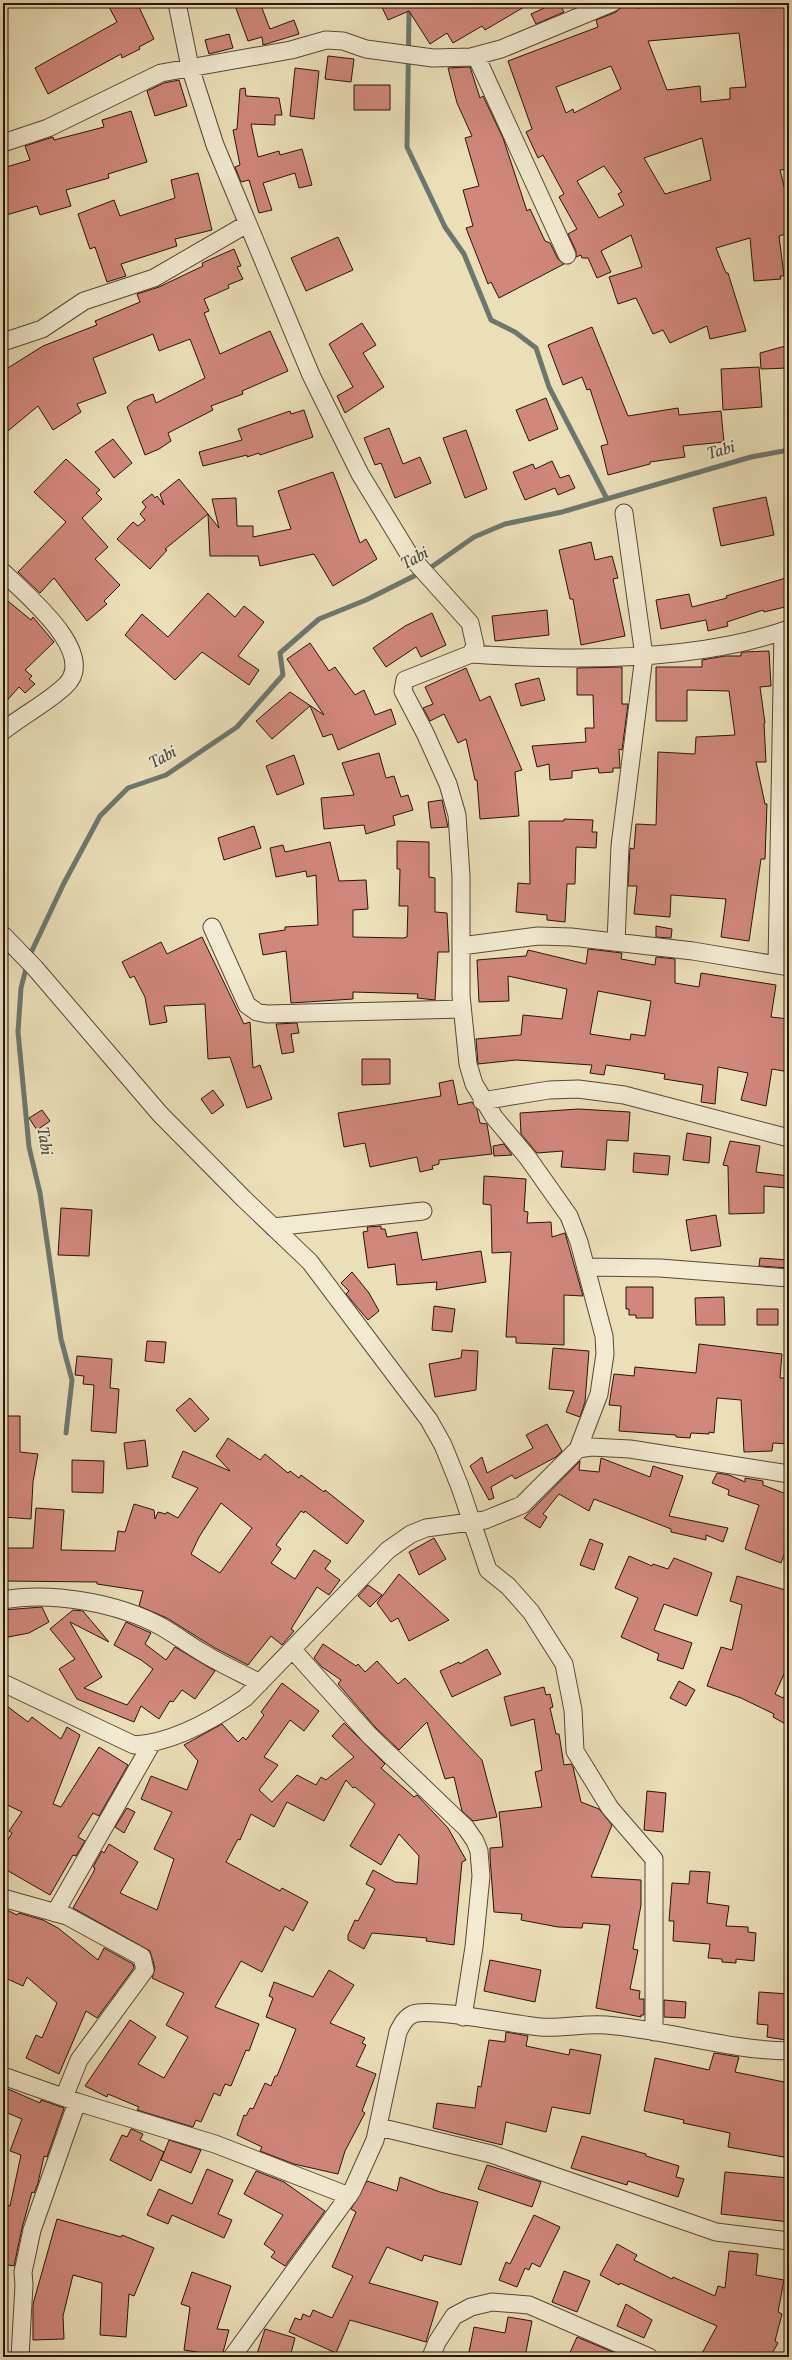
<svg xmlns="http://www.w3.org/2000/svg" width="792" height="2360" viewBox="0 0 792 2360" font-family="Vollkorn,serif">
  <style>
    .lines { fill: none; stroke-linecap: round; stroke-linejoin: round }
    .stream { stroke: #6c786e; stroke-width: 5 }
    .building { fill: #d0877c; stroke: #291309; fill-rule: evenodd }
    .minor-casing { stroke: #5a4635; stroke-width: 19 }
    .minor { stroke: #f2ead1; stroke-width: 17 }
    .labels { text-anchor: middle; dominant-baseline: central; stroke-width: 3.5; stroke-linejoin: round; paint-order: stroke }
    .water-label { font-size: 17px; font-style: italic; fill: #504e44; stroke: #f2ead1 }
  </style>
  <rect width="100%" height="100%" fill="#ebdfb8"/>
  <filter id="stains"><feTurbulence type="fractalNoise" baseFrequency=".005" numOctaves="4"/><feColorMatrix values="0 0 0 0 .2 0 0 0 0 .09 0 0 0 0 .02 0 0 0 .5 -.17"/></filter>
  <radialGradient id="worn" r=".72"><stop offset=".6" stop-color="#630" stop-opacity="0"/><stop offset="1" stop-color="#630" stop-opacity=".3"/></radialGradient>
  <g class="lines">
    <!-- stream -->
    <path class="stream" d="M409,13L407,147L445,227L464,254L491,320L515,332L536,348L549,387L607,499
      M3,951L14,953
      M66,1433L72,1380L61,1339L40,1193L29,1147L18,1032L21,988L29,957L64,883L100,816L128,788L166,775L237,727L283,675L280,653L319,619L366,600L430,568L474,537L505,524L562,512L751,457L789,450"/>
  </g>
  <!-- building -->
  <path class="building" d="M107,3H137L154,39L139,47L140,49L122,58L121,54L48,94L35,68L117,22Z
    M234,3H260L270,29L294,20L299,34L263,45L262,37L248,41Z
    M380,3H531L485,30L482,26L453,43L447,33L430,44L409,11L388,20Z
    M555,3H559L564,12L536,24L531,14Z
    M626,3H635L636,8L695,3H789V169L780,170L789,206V233L779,236L784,276H780L781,279L754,281L750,238L716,248L726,273H728L746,331L710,339L707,326L670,343L663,330L653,334L636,298L618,304L609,277L642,267L631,235L601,251L611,272L597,278L588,258H582L581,255L576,257V251L568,234L577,229L559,197L564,194L543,155L538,158L526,132L532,129L508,61L598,27L596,20L616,12ZM739,33L746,87L730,88V99L701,102L700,86L667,90L648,41ZM611,66L621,89L574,113L573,109L566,113L556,87ZM702,138L711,180L665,194L644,158ZM604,166L622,192L618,194L624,205L599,218L577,181Z
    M229,34L233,48L209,54L205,40Z
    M328,56L354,59L351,82L325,79Z
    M470,67L480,98L483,96L503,138L527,211L530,209L545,241L550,243L558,259L564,264L499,298L491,282L488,284L466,228L473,226L463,190L479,186L465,138L472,136L457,103L448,68Z
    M295,68L319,71L314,119L290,116Z
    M179,80L187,106L155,116L147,91L164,83Z
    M354,85H390V110H354Z
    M245,88L246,96L279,98L282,115H275V125L251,124L258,157L279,151L280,155L302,149L312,185L299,188L295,173L263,183L272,210L259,213L249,180L241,182L235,167L240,165L233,130L237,129L240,89Z
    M131,111L147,162L108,174L109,178L66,190L71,206L40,215L37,206L3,216V168L30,160L25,146L53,137L54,140L104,127L102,120Z
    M198,173L212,230L175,239L177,246L121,264L126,276L107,282L95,247L90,249L78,214L114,200L120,216L175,198L171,180Z
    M338,237L353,270L306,291L291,258Z
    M234,249L241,266L237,267L243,279L228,285L229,288L204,299L209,311L204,313L220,354L270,331L288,371L242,391L243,394L211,406L213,410L168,433L171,441L159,449L145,455L127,407L134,401L153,394L156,403L205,378L190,339L159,351L153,334L93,358L106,393L77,404L81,412L53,430L38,406L3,435V371L43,346L97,325L95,321L140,302L137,294L159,287L203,266L202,263Z
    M362,323L376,345L363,353L384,387L345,413L337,396L353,387L329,344Z
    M592,327L628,416L678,408L679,415L721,411L724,442L683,446L685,457L650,462V464L608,475L601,446L608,444L590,389L587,390L582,377L563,385L548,345Z
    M789,345V368L761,369L760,353Z
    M759,367L762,407L723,410L721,369Z
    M546,398L558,429L529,441L516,410Z
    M304,410L313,437L260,455L259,453L247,457V455L203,466L199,452L242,440L238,429L290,411L291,414Z
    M389,428L403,464L420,457L431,483L395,498L381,463L375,465L364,438Z
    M466,430L487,489L465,498L443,438Z
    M113,439L132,463L114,478L95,452Z
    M66,459L100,490L96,493L102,499L82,518L108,547L95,559L120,585L104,601L107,604L87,621L54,578L40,593L18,572L66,522L34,492Z
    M552,461L560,478L569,475L575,488L558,495L555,488L525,500L513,472L533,464L535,469Z
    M333,472L360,543L366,539L377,559L333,586L314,554L260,566L258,556H210L208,514L219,528L212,499L236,498L237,526H253V537L291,529L278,491Z
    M179,479L208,514L165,549L167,550L150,569L117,539L133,522L138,526L145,520L140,514L146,507L142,502L152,494L155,498L157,496L164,505L160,494Z
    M766,497L774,535L721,546L713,508Z
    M591,542L595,560L612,556L618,578L613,579L625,636L581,645L573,599H570L559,550Z
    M789,577V606L764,612L763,610L727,622L728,626L708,631L706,620L661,629L656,600L689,594L692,607L727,598L726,596Z
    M208,593L235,617L244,606L264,622L238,656L259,670L249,685L202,652L175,680L125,635L142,614L168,637Z
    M3,597L31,620L33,617L54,642L25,670L32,676L29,679L35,684L25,693L19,687L3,705Z
    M547,610L549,635L495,641L492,616Z
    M432,613L446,645L421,657L416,647L386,667L373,648L405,626Z
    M310,643L329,671L335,667L355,695L364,690L375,715L391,709L396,724L338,750L332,734L323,737L310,706L272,739L256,721L290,692L324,715L287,659Z
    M769,651L771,686L760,687L765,723H764L766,762H756L765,804H767L765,859H761L749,941L721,937L726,899L671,895L670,917L634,914L637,886H628L630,848L634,849L636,824L656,825L658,752L695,754L696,737L735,735L729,691L687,690V721H656V667H702V660L725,656H741V653L743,652Z
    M622,667V704H628L622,750L619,749L620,768H613V772L599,773L598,768L572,771V778L550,780L549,764L537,767L532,746L586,742L585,728H594L593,695H577V668Z
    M466,668L480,701L490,696L522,770L515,772L519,816L480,819L477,780H475L466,739L458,743L444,714L430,721L423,708L433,704L425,687Z
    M539,678L545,700L521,706L515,684Z
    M379,753L386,778L394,776L401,797L408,795L413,810L393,816L395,825L366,834L364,825L324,829L321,798L354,795L342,763Z
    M294,755L304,784L277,795L266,766Z
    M442,800L448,827L431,828L428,802Z
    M564,819L593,820L592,832H597L596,848L576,847L575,884H567L565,922L547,920V915L516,912L518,883L530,884L529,821H564Z
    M254,826L261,848L224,860L218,838Z
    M397,841L429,842V877L435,878V912L447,913L449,952H438L435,1000L417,998L418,994L353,992V999L291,1003L286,951L263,955L259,934L285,930V927L318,925L316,875L307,877L306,871L276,877L270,848L283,845L285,852L330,842L339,881L366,880L368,909L353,910V937L403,938L407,937L408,906H399L400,869H397Z
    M656,926L672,929L671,938L656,937Z
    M202,937L244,1024L250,1022L253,1068L260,1065L272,1099L247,1108L230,1057L208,1059L205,1004L164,1006L167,1022L150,1025L145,997L134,976L130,978L122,962L161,942L167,954Z
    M588,949L622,953L621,959L655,965L656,957L675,959V983L699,987L701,973L776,985L771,1017L789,1019V1072L772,1069L766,1106L741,1100L748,1073L718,1067L715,1104L701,1102L703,1085L664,1079L665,1074L641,1070L606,1065L604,1075L590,1073L592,1065L516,1060L478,1064L476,1039L521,1035L523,1015L562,1019L567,989L508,976L509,1001L479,1002L477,960L526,956L528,950L586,964ZM598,991L651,1001L645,1036L631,1034L630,1040L590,1034Z
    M297,1023L299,1033L291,1034L294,1052L282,1054L276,1024Z
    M362,1059H390V1084L362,1085Z
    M453,1080L458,1105L472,1102L477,1109L480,1123L487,1124L492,1154L439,1160V1164L432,1166L433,1169L420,1172L417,1157L370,1167L365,1143L344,1147L338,1113L441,1096L439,1083Z
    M213,1090L224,1105L212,1114L201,1099Z
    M578,1109L630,1112L628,1141L607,1140L605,1170L561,1167L563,1151L537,1153L521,1134L520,1113Z
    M42,1110L50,1121L37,1130L29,1118Z
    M687,1133L711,1137L709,1163L683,1160Z
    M730,1141L760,1146L756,1172L789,1176L788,1188L764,1186V1213L729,1214L728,1166L723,1165Z
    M504,1144L512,1155L494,1156L493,1146Z
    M634,1153L670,1156L668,1175L633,1172Z
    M484,1176L526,1179L524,1211L528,1212L527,1223L551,1222L552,1237L565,1233L583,1296L564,1295V1345L516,1343V1337H506L511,1252L492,1253L491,1205L483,1204Z
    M61,1208L92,1210L89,1256L58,1255Z
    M716,1215L721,1246L691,1251L686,1220Z
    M381,1226V1229H385L387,1237L417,1232L422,1260L481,1251L486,1282L436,1290L437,1282L397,1285L395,1264L368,1268L363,1232L368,1231L367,1227Z
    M760,1258L789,1260V1268L759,1266Z
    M352,1272L369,1293L379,1311L368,1320L346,1294L349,1291L341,1283Z
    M626,1287H653V1318H636V1315H629V1309H626Z
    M724,1297L725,1325H696L695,1298Z
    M434,1306L455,1309L452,1332L432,1330Z
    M757,1309H778V1325H757Z
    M147,1341L166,1342L164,1363L145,1361Z
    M699,1344L782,1354L780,1378H789V1444L773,1443L772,1451L744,1452L741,1400L717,1398L714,1433L709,1432V1434L691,1433L690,1438L676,1437V1435L619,1431L621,1406L609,1405L614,1374L634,1376L635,1367L696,1373Z
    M553,1348L589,1351L585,1402L580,1417L566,1412L574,1391L549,1389Z
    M462,1350L478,1351L476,1390L435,1397L429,1364L461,1358Z
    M77,1356L112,1359L110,1388L119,1389L116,1433L91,1431L94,1385L83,1384L84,1376L75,1375Z
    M190,1398L209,1419L195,1432L176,1410Z
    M3,1416H20V1452L38,1454L33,1482L31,1519L3,1517Z
    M547,1424L562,1451L556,1457L515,1479L512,1475L491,1487L494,1498L489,1500L470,1466L482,1457L487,1473L533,1448L526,1435Z
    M228,1438L260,1460L265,1454L288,1473L290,1471L299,1478L301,1475L324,1492L325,1490L364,1521L347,1544L305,1511L304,1513L301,1511L276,1545L281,1549L271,1563L295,1579L314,1550L331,1561L325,1569L340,1580L329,1595L317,1587L291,1629L294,1631L282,1645L271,1636L248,1665L215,1648L167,1618L139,1606L143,1591L97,1584V1582L3,1581V1548H33L36,1508L64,1510L61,1550L115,1551L118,1531L125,1532L134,1504L154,1510L155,1519L158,1512L166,1514L167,1512L178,1518L198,1488L172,1477L183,1451L230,1471L216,1456ZM221,1503L252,1528L220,1573L191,1554L199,1537Z
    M145,1440L148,1466L127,1469L124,1443Z
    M601,1458L650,1477L653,1466L683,1476L669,1516L728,1528L723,1542L706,1535V1540L671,1532V1529L594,1499L589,1511L559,1494L543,1514L547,1517L540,1528L524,1518L580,1461L579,1470L599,1472Z
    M72,1460L104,1461L103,1493L72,1492Z
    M717,1473L729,1475L745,1482V1478L763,1481V1485L789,1495V1542L781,1563L745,1549L759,1505L728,1495L729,1490L712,1483Z
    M434,1538L446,1559L419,1575L409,1552Z
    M590,1539L603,1544L594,1570L580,1565Z
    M629,1556L652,1566L653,1564L668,1569L674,1558L712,1573L697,1616L664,1604L654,1630L692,1643L683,1669L657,1660L659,1654L621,1637L638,1598L615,1588Z
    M399,1574L449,1620L409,1641L398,1618L391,1622L377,1603Z
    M737,1576L789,1591V1663L775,1694L783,1698L789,1689V1726L773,1717L774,1714L741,1698L707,1686L721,1647L732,1650L742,1605L730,1601Z
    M368,1585L382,1595L370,1607L358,1596Z
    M42,1607L49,1622L29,1633L3,1638V1610Z
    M73,1610L83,1611L109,1642L70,1622L102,1677L84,1688L127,1705L153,1669L141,1660L114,1645L126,1622L151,1633L145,1644L166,1660L175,1647L215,1671L195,1699L182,1690L173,1702L170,1701L159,1719L141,1706L134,1722L77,1699L59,1669L75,1659L50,1629Z
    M323,1644L356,1666L358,1664L365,1672L377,1661L398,1684L405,1678L482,1760L497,1817L473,1821L462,1811L454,1777L445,1779L427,1722L399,1750L376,1728L338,1684L341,1680L322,1667L314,1658Z
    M487,1649L501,1674L452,1697L440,1671L459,1662L460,1664Z
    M679,1681L695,1690L686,1706L670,1698Z
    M282,1683L319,1711L304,1731L290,1720L264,1757L278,1765L259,1790L272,1802L297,1775L316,1785L321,1777L326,1780L354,1757L332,1736L344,1723L385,1764L381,1768L414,1797L417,1795L448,1828L466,1860L462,1862L454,1945L426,1941L427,1938L372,1933L364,1949L348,1940V1935L355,1920L358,1921L375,1889L366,1884L373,1870L395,1882L417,1884L419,1856L399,1834L381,1865L350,1846L375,1804L355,1787L353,1788L346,1780L324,1821L287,1802L274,1827L251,1814L240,1840L238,1839L226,1862L280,1891L282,1888L308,1902L293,1931L285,1926L262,1972L241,1961L215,2007L259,2024L249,2051L246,2050L231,2086L225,2084L220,2096L214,2093L201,2122L196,2120L193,2127L137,2110L139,2107L108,2094L107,2097L85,2086L130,2020L156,2037L138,2064L164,2078L188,2037L166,2025L184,1993L152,1978L155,1968L150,1951L73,1908L93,1873L95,1868L93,1867L102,1851L104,1853L109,1844L138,1862L120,1893L157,1910L174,1859L154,1849L172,1812L141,1799L151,1776L187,1790L198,1761L184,1745L222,1724L238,1742L243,1737L246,1740L264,1715L261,1712Z
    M544,1687L546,1695L550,1694L553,1707L550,1708L556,1734H559L564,1765L571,1764L573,1767L581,1802L599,1809L612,1825L591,1877L641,1880V1905L633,1949L638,1950L630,1989L640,1991L639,1999H644V2015H641V2017L596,2008L610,1925L583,1923L582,1928L558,1927L521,1920L522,1914L494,1912L490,1857V1848L503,1847L499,1812L542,1807L535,1772L542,1770L534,1719L511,1726L504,1697Z
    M3,1703L28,1722L32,1717L61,1739L67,1727L80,1735L53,1804L61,1807L99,1747L128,1765L99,1816L93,1813L78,1837L85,1841L76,1856L73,1855L50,1895L3,1868V1848L12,1833L9,1831L22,1812L3,1803Z
    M647,1791L666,1793L663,1832L644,1830Z
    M127,1808L135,1812L124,1833L115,1827Z
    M690,1871L710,1872L707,1903L729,1906L726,1926L748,1927V1932L756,1933L754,1961L736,1959V1963L722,1962V1959L708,1958L710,1944L673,1941L674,1921H669L672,1883L689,1884Z
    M3,1908L17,1915L19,1913L43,1920L58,1928L98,1960L104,1948L133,1964L134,1968L97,2018L86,2011L59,2074L26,2058L36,2035L42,2038L57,2003L27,1977L23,1986L3,1977Z
    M490,1960L541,1970L535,2002L484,1991Z
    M329,1970L354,1985L330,2023L365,2038L362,2043L366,2045L356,2066L376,2074L362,2111L365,2113L345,2151L338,2174L294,2164L260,2151L262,2147L237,2135L244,2115L246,2116L250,2108L253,2109L265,2083L271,2086L275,2076H277L296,2029L266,2017L273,1998L269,1996L274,1982L313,1997Z
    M759,1992L789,1994L786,2040L767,2037L768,2025L757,2024Z
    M664,2000L686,2002L685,2018L664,2017Z
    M506,2032L528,2036L526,2046L569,2055L570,2049L601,2055L590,2114L552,2107L546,2132L506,2122L502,2145L433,2128L437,2103L475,2108L478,2086L481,2087L489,2040L505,2042Z
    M714,2053L739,2057L735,2072L789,2083V2158L728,2147L730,2133L683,2123L684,2120L644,2111L655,2058L709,2070Z
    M8,2089L40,2103L41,2100L64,2108L47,2157L44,2156L38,2183L34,2193L32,2192L22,2228L14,2266L3,2264V2204L10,2206L21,2155L10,2151L22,2119L3,2111V2100Z
    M131,2129L143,2134L140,2140L164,2152L151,2181L110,2160L122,2135L127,2137Z
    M582,2136L646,2154V2156L679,2166L676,2177L684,2179L678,2197L628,2181L627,2185L571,2168Z
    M169,2140L201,2150L191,2173L161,2160Z
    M487,2165L541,2182L532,2207L478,2189Z
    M207,2169L233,2180L218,2214L232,2220L224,2238L172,2215L168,2224L147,2215L159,2189L192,2204Z
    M256,2171L284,2182L325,2211L285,2266L271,2257L275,2252L264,2244L283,2215L244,2194Z
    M725,2172L789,2178V2222L721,2214Z
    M400,2177L440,2192L478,2202L461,2265L424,2255L422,2261L387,2247L369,2283L438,2302L426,2342L350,2320L336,2353L289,2332L295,2318L301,2320L303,2314L310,2317L313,2310L332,2318L353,2276L332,2267L356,2212L351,2209L367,2181L397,2191Z
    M534,2215L560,2227L540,2267L532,2263L529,2270L525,2268L517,2287L499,2280L506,2262L510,2264Z
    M57,2219L121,2237L122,2235L154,2248L134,2296L129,2294L126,2337L100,2335L102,2283L73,2275L63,2316L64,2339L33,2340V2304Z
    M617,2244L637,2255L634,2260L672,2279L673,2277L715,2296L718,2286L725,2288L729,2251L758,2254L756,2275L784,2280L778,2312L782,2314L775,2341L778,2343L770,2357H700L717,2326L620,2283L619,2285L600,2275Z
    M564,2271L590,2281L577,2312L552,2302Z
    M192,2272L231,2286L217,2329L229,2330L222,2356L184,2350L190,2307L181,2304Z
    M626,2304L652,2320L644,2338L617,2326Z
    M508,2317L532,2321L525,2357H468L474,2327L505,2333Z
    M265,2329L295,2338L290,2357H256Z
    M577,2337L613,2352L611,2357H568Z"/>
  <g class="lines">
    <defs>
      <path id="minor" d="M177,3L190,67L215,145L311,375L360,474L410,556L470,623L475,645L471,654L405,680L403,691L425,733L448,784L457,815L461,876V995L468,1064L474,1084L494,1117L528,1158L569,1216L579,1242L604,1336L605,1354L599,1394L578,1449
        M476,56L567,255
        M3,143L48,128L161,73L291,50L326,40L343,41L366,49L433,58L471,57L501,49L612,3
        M3,342L42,329L84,301L154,278L247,224
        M3,572C25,594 100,654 65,686C47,703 23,715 3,731
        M471,654C569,661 696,662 789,629
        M212,927L247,1005L257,1012L267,1014L462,1009
        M3,935L35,968L160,1114L244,1199L310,1262L429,1420L443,1445L460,1487L488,1570L508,1586L531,1612L564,1664L573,1710L575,1751L610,1808L654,1859V2032
        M616,942L620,846L644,656L624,513
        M461,946L538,936L571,937L693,951L789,967
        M777,965L783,631
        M482,1101L549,1090L578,1089L624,1095L789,1138
        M273,1227L423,1211
        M586,1267L660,1268L789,1278
        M3,1600C51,1591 119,1603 162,1627C176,1635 189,1645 203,1653C221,1664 241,1673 260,1683
        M292,1649L369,1735L466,1828L475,1841L479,1851L481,1876L474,1947L463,2017
        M3,1683L134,1745C173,1743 213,1720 245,1698L388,1550L411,1534L426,1528L485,1520L522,1505L578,1449L591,1447L630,1449L789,1474
        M3,1898L67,1916L142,1957L145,1970L79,2060L64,2097
        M55,1913L152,1743
        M3,2076L77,2102L215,2144L349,2196
        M379,2127L491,2154L716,2232L789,2241
        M20,2357L24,2285L23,2272L32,2230L77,2102
        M232,2357L352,2191L375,2140L398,2032C402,2024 405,2018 413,2014C431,2007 516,2025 540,2027C562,2029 584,2023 606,2025C668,2030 727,2050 789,2051
        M431,2357L437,2342L454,2316L471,2307L492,2302L529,2305L649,2357"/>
    </defs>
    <!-- minor casing -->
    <use href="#minor" class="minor-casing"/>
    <!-- minor -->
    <use href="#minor" class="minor"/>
  </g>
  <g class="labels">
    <!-- water labels -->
    <g class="water-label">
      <text transform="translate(721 451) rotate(-16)">Tabi</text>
      <text transform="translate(415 559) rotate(-29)">Tabi</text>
      <text transform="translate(163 758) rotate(-29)">Tabi</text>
      <text transform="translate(44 1141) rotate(81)">Tabi</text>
    </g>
  </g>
  <!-- margin -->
  <rect width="792" height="2360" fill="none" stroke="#ebdfb8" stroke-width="16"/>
  <rect x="4" y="4" width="784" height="2352" fill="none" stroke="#291309" stroke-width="2"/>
  <rect x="8" y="8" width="776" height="2344" fill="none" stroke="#291309"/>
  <rect width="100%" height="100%" filter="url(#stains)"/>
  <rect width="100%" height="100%" fill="url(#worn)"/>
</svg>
